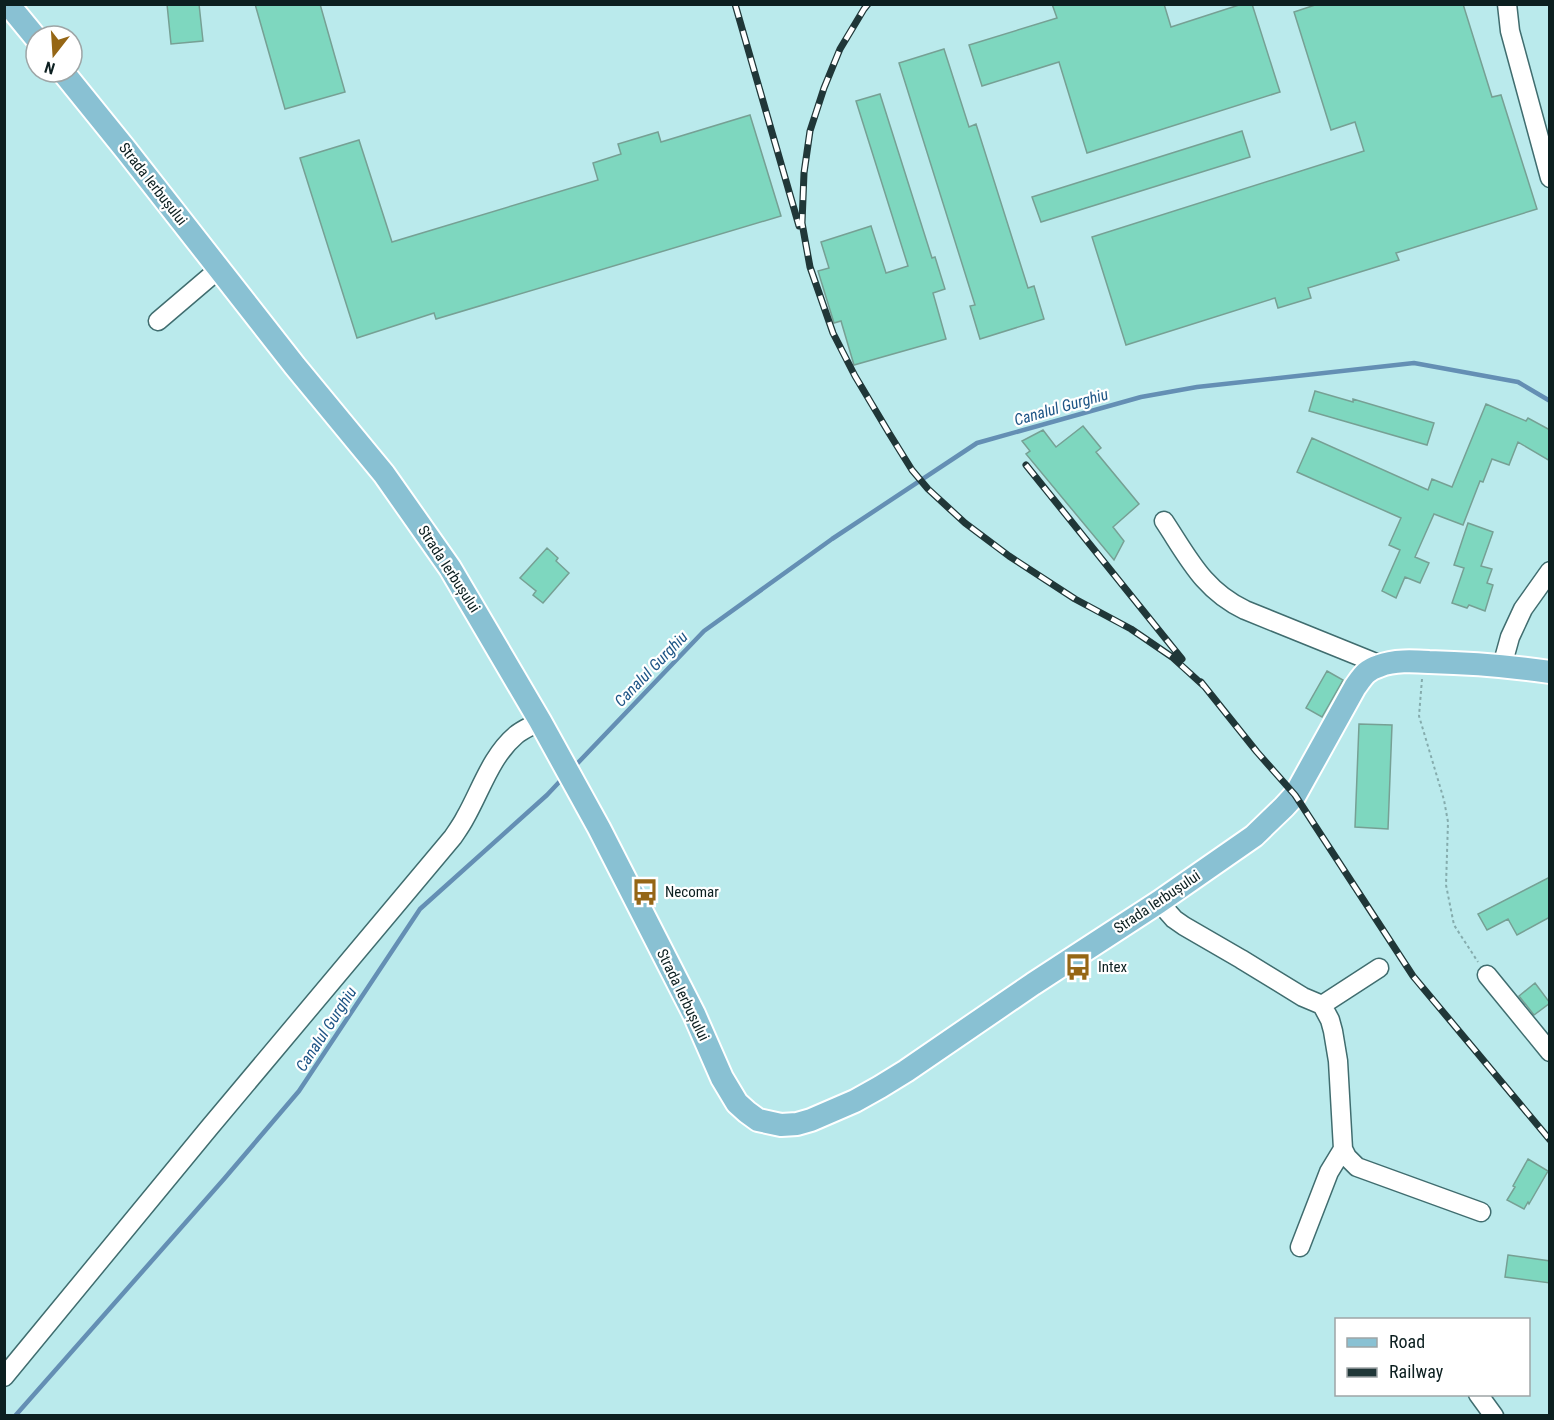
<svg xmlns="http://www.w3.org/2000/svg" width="1554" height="1420" viewBox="0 0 1554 1420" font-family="'Roboto Condensed',sans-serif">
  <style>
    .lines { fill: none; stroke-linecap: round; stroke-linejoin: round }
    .stream { stroke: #648fb4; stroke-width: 4.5 }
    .building { fill: #7ed7bf; stroke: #76a094; stroke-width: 1.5 }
    .minor-casing { stroke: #406d6f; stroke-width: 21 }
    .major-casing { stroke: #fff; stroke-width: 26 }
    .path { stroke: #85acad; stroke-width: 2; stroke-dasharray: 3 3; stroke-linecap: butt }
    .minor { stroke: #fff; stroke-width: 18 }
    .major { stroke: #89c1d3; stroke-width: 22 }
    .rail-casing { stroke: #203738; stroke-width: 7 }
    .rail { stroke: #fff; stroke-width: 4.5; stroke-dasharray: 14; stroke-linecap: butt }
    .labels { text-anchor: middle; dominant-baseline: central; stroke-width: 4.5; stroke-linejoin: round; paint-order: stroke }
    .street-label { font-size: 15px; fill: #0c1f20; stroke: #fff }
    .poi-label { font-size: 15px; fill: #0c1f20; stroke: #fff; text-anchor: start }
    .water-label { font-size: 16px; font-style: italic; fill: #1e5586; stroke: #fff }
  </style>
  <rect width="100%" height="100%" fill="#baeaec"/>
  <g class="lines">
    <!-- stream -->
    <path class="stream" d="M573,768L704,631L832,539L977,443L1141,397L1197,387L1414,363L1518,382L1550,401
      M15,1416L224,1179L299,1091L420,909L547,795L563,778"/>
  </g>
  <!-- building -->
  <path class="building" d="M167,4H199L203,41L171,44Z
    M255,4H320L345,92L285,109Z
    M1052,4H1164L1171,27L1242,4H1252L1280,92L1087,153L1059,62L982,86L969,45L1057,18Z
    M1318,4H1463L1492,97L1501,95L1537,209L1396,253L1399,260L1308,288L1311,298L1278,308L1275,298L1126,345L1092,237L1364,151L1355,122L1331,130L1294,12Z
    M944,49L969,127L976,124L1028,288L1034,286L1044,319L980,339L970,306L975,305L899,63Z
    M880,94L932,258L935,257L945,289L933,293L946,339L854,365L841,321L834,323L818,271L829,268L821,242L871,226L886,273L908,266L856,101Z
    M750,115L781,216L436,319L434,313L357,338L300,158L359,140L392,242L598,180L593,163L621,154L618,144L658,132L661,142Z
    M1242,131L1250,157L1041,222L1032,197Z
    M1315,391L1353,402V399L1434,423L1427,445L1309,411Z
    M1486,404L1526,421L1528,418L1550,430V461L1518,442L1509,465L1492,459L1483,482L1480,481L1463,525L1434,514L1415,557L1429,563L1420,583L1405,577L1396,598L1382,591L1400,550L1389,545L1401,518L1297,472L1312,438L1428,490L1432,479L1452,487Z
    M1083,426L1101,448L1096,452L1139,504L1113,527L1124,541L1114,560L1026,454L1030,451L1022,441L1043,430L1056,447Z
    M1468,523L1493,532L1481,566L1492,569L1487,583L1493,585L1485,611L1469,605L1467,608L1452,603L1464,568L1454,565Z
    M547,548L558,558L556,561L569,573L543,603L533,595L536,591L520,578Z
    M1327,671L1343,680L1322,717L1306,708Z
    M1359,724L1392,725L1388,829L1355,827Z
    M1550,877V917L1517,935L1508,919L1487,930L1478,914Z
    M1535,983L1550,1003L1534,1015L1519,996Z
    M1528,1159L1548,1171L1529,1204L1528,1202L1524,1209L1507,1200L1515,1187L1513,1186Z
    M1508,1255L1550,1261V1283L1505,1277Z"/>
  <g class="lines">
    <defs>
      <path id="minor" d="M1507,4L1510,31L1550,178
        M158,321L219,269
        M1164,521C1188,557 1203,590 1245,610L1381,665
        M1502,666L1510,637L1523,609L1550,571
        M1159,902L1174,919L1184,926L1241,959L1303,997L1322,1005L1330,1020L1333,1031L1338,1061L1343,1149L1347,1157L1357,1167L1481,1212
        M1487,975L1550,1052
        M1322,1005L1379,968
        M1300,1247L1329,1172L1343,1149
        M4,1377L209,1128L453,837C457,831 462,824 465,818C481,790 491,756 516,735C523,729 532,726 540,721
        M1478,1394L1494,1416"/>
      <path id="major" d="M8,4L36,38
        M63,72L126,150L295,366L384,474L450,568L540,721L599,828L694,1014L722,1078L737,1103L747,1112L758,1120L781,1125L797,1124L811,1120L855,1101L880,1087L906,1071L1033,984L1159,902L1254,836L1284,807L1295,795L1355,687C1363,676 1366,670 1379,666C1394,660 1413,661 1429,662C1470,663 1509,666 1550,672"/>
    </defs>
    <!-- minor casing -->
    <use href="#minor" class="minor-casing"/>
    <!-- major casing -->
    <use href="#major" class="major-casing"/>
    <!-- path -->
    <path class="path" d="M1422,679L1419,716L1444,800L1448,822L1446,885L1454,925L1478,962"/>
    <!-- minor -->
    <use href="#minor" class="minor"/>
    <!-- major -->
    <use href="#major" class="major"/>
    <defs>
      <path id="rail" d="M735,4L799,226
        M868,4L864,9L840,49L824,88L810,131L804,173L802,223L810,267L833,333L855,376L889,433L912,470L928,489L965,523L1009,556L1075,599L1131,629L1172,657L1205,687
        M1026,465L1182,659
        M1201,682L1257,752L1295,795L1413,976L1550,1140"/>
    </defs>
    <!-- rail casing -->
    <use href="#rail" class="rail-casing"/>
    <!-- rail -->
    <use href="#rail" class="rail"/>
  </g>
  <!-- icons -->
  <defs>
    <symbol id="bus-bare" viewBox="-9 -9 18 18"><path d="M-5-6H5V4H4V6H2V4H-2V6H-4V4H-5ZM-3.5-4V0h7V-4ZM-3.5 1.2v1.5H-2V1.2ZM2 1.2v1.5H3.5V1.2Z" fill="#956615" stroke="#fff" stroke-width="2.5" paint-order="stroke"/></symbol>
  </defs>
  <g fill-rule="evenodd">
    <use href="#bus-bare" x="626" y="873" width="38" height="38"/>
    <use href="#bus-bare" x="1059" y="948" width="38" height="38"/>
  </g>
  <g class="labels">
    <!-- street labels -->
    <g class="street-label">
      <text transform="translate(153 184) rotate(52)">Strada Ierbușului</text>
      <text transform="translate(449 569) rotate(57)">Strada Ierbușului</text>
      <text transform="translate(1157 902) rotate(-34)">Strada Ierbușului</text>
      <text transform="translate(683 995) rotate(64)">Strada Ierbușului</text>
    </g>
    <!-- poi labels -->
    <g class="poi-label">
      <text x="665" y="892">Necomar</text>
      <text x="1098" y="967">Intex</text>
    </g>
    <!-- water labels -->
    <g class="water-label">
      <text transform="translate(1061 407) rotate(-16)">Canalul Gurghiu</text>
      <text transform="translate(651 669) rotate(-46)">Canalul Gurghiu</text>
      <text transform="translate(326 1029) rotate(-57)">Canalul Gurghiu</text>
    </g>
  </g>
  <!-- border -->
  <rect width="1554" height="1420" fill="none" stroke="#0c1f20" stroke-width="12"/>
  <!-- legend -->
  <rect x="1335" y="1318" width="195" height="78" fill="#ffffff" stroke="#9ea5a6" stroke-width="1.5"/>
  <rect x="1347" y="1338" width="30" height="9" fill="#89c1d3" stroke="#9ea5a6" stroke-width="1.5"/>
  <text x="1389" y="1348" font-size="18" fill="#0c1f20">Road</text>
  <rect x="1347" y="1368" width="30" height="9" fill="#203738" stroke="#9ea5a6" stroke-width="1.5"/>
  <text x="1389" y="1378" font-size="18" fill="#0c1f20">Railway</text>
  <!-- north arrow -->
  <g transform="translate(54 54) rotate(197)"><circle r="28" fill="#ffffff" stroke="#9ea5a6" stroke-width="1.5"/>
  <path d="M0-4.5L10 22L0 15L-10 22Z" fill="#956615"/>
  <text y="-9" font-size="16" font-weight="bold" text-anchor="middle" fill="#0c1f20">N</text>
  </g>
</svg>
